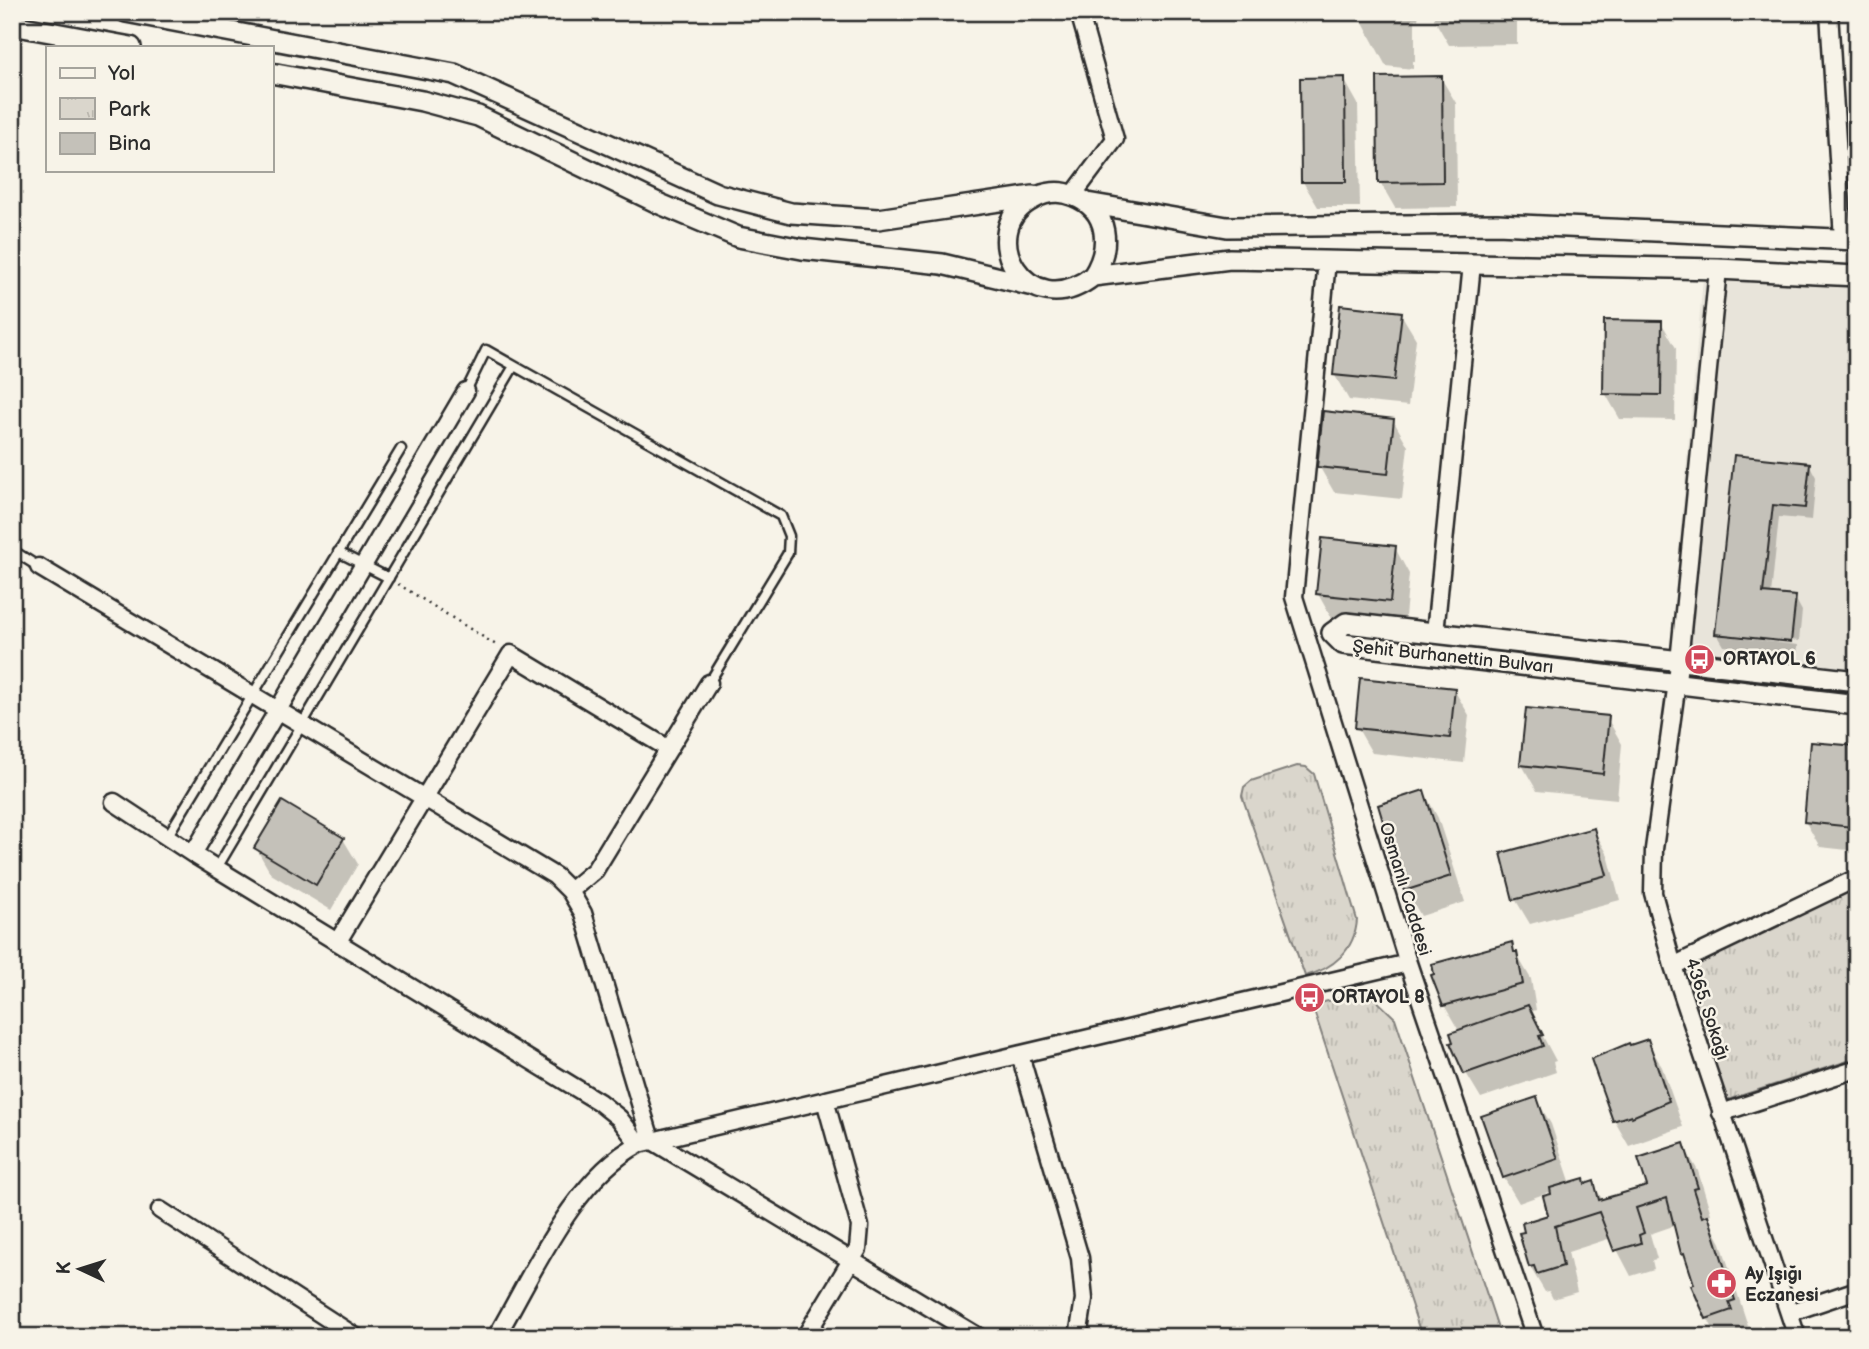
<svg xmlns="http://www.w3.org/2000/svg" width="1869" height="1349" viewBox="0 0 1869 1349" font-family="'Balsamiq Sans',sans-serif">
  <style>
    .built { fill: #e8e4da }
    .park { fill: url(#park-tufts); stroke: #82807c; stroke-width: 2 }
    .shadow { fill: #0003 }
    .building { fill: #c4c1b9; stroke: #2b2b2b; stroke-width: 2 }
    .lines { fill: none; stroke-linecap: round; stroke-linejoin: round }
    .service-casing { stroke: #2b2b2b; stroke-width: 13 }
    .minor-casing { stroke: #2b2b2b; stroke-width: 21 }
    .tertiary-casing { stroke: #2b2b2b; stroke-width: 24 }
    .path { stroke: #2b2b2b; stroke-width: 2.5; stroke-dasharray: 2 5; stroke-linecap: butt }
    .service { stroke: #f7f3e8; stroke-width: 8 }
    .minor { stroke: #f7f3e8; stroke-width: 16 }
    .tertiary { stroke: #f7f3e8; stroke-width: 19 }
    .labels { text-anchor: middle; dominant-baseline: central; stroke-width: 5; stroke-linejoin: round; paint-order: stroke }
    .street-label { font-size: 18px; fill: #2b2b2b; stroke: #f7f3e8 }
    .poi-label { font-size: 18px; font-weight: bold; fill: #2b2b2b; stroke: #f7f3e8; text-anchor: start }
  </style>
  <defs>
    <pattern id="park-tufts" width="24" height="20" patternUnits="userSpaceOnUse" patternTransform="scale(1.75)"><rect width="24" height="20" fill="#dad6cc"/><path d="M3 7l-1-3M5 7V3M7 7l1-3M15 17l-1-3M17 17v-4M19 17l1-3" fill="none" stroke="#bbb8af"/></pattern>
  </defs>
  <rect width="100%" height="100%" fill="#f7f3e8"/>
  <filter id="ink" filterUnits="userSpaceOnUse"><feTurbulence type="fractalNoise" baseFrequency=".0143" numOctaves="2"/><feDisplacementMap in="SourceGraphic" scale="14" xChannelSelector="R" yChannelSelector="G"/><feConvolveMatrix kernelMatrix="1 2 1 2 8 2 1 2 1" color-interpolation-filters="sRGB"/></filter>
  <g filter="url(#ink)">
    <!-- built -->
    <path class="built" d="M1703,278L1857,286V675L1670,652Z"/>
    <!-- park -->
    <path class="park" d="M1297,766L1306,767L1314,774L1357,920C1355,950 1333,969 1305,976L1242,796L1244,787L1251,781Z
      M1857,881V1058L1715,1104L1676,988L1702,961Z
      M1348,996L1374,998L1395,1018L1501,1337H1422L1312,1005Z"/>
    <!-- shadow -->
    <path class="shadow" d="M1357,12H1419L1418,20L1415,19V61H1413V69L1386,66Z
      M1434,12H1512L1517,21V44L1449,45L1434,19Z
      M1441,78L1456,103L1457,207L1395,208L1380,182Z
      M1344,79L1358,104L1360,207H1318L1303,182Z
      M1401,314L1416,339L1408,406L1349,400L1334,374Z
      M1661,322L1676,348L1675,420L1620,419L1605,393Z
      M1393,420L1408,446L1402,499L1334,492L1319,466Z
      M1736,456L1809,464L1816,477L1812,520L1779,517L1771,595L1795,598L1802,611L1799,641L1723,633V636L1798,645L1797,654L1724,646L1717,634Z
      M1395,548L1409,574L1404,627L1332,619L1318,594Z
      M1454,690L1469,715L1464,763L1372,753L1357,727Z
      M1607,718L1622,744L1617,799L1537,791L1522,765Z
      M1857,748V851L1820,847L1805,821Z
      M1424,792L1438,818L1465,902L1421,916L1406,890Z
      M1594,830L1608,855L1620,900L1530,924L1515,899Z
      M343,839L358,864L331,910L271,874L256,848Z
      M1511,945L1531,979L1536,1010L1530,1012L1556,1061L1553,1062L1556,1072L1481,1098L1466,1073L1459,1031L1444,1005Z
      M1647,1041L1662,1067L1683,1127L1629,1146L1614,1120L1630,1047Z
      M1536,1099L1551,1124L1571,1184L1583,1180L1586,1185L1593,1183L1603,1201L1649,1187L1683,1145L1698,1171L1711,1214L1707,1215L1708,1219L1721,1243L1748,1326L1743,1328L1745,1336L1718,1337L1707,1318L1676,1225L1650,1234L1657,1259L1652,1260L1654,1269L1631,1276L1611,1238L1568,1252L1577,1292L1553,1299L1549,1291L1545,1292L1530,1267L1550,1216L1552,1191L1519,1203L1504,1178L1483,1117Z"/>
    <!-- building -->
    <path class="building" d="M1442,76L1443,182L1378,183L1377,77Z
      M1345,77L1346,182H1301L1300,78Z
      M1340,305L1402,312L1394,381L1333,375Z
      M1604,320L1662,321L1661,395L1603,394Z
      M1323,411L1394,419L1388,474L1317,467Z
      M1734,455L1810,463L1805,508L1773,505L1763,593L1796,596L1791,642L1715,634Z
      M1322,538L1396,546L1390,602L1316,594Z
      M1360,678L1455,688L1450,738L1355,728Z
      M1526,708L1609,716L1603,774L1520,765Z
      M1811,742L1857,746L1853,827L1804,822Z
      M1424,790L1451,876L1404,891L1378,805Z
      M282,801L344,838L316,885L254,848Z
      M1594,828L1607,875L1513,900L1501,853Z
      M1512,942L1514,952H1517L1523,984L1443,1006L1431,975L1434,974L1432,964Z
      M1528,1005L1543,1035L1539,1036L1543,1046L1464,1074L1450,1043L1453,1042L1450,1033Z
      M1648,1039L1669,1101L1632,1117L1631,1115L1613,1121L1591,1059L1629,1043L1630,1045Z
      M1537,1097L1558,1159L1503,1178L1481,1116Z
      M1684,1143L1698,1188L1693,1189L1702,1217L1708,1215L1735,1300L1729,1302L1732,1310L1706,1319L1691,1285L1694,1284L1684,1253L1681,1254L1667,1198L1636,1208L1644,1233L1639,1235L1641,1243L1614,1251L1599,1212L1555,1226L1563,1266L1537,1274L1534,1266L1529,1267L1519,1233L1524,1232L1522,1223L1548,1215L1543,1196L1551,1194L1550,1188L1584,1178L1585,1184L1594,1181L1599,1200L1647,1186L1638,1158Z"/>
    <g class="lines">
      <defs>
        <path id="service" d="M466,391L486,350L781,516L789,536L788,553L709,683
          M12,550L39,567
          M338,552L389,578
          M167,837L401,449
          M217,868L514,366"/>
        <path id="minor" d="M1829,12L1843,239
          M1073,195L1115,139L1079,12
          M1327,261L1294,597L1408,963L1535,1337
          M1718,269L1677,682L1654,849L1653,893L1673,966L1797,1337
          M39,567L555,876L570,891L583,913L651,1140L979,1337
          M1435,633L1472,264
          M114,802L193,854L599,1102L619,1118L639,1144
          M193,854L466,391
          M570,891L595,870L709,683
          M338,941L511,654L669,749
          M1673,966L1857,878
          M1020,1055L1080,1258L1084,1299L1078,1337
          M1721,1113L1857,1069
          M160,1210L356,1337
          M1789,1313L1857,1290
          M496,1337C533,1274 573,1179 639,1144L1408,963
          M805,1337L858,1249L860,1226L825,1100"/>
        <path id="tertiary" d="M126,12L454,74L718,194L791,213L878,219L1033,196
          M12,25L131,47
          M271,73L422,101L478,116L660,204L738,237L802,249L942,264L1029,285
          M1087,203L1227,227L1497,224L1857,240
          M1093,276C1111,248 1110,210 1074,196C1060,190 1045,192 1033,199C972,230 1027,328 1093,276L1230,259L1718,269L1857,276
          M1857,681L1346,623L1332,633L1343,644L1857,705"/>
      </defs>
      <!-- service casing -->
      <use href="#service" class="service-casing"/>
      <!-- minor casing -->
      <use href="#minor" class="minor-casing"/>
      <!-- tertiary casing -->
      <use href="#tertiary" class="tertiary-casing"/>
      <!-- path -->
      <path class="path" d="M398,584L496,645"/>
      <!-- service -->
      <use href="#service" class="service"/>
      <!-- minor -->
      <use href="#minor" class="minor"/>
      <!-- tertiary -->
      <use href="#tertiary" class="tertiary"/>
    </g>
  </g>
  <!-- icons -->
  <defs>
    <symbol id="bus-disc" viewBox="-11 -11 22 22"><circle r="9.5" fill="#d1495b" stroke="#f7f3e8"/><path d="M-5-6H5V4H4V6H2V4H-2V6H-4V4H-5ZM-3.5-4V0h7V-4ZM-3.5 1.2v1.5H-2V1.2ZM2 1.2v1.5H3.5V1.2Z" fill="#fff"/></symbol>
    <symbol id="pharmacy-disc" viewBox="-11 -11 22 22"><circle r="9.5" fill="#d1495b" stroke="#f7f3e8"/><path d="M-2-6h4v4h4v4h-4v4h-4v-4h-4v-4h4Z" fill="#fff"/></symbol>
  </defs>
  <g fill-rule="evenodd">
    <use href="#bus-disc" x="1682" y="642" width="35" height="35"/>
    <use href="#bus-disc" x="1292" y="980" width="35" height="35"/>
    <use href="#pharmacy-disc" x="1704" y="1266" width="35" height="35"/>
  </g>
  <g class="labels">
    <!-- street labels -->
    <g class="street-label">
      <text transform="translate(1453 657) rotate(6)">Şehit Burhanettin Bulvarı</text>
      <text transform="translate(1405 889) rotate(73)">Osmanlı Caddesi</text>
      <text transform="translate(1707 1009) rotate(72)">4365. Sokağı</text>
    </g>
    <!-- poi labels -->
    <g class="poi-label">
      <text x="1723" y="659">ORTAYOL 6</text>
      <text x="1332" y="997">ORTAYOL 8</text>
      <text x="1745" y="1274">Ay Işığı<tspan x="1745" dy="21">Eczanesi</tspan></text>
    </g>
  </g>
  <!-- margin -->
  <rect width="1869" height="1349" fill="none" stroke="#f7f3e8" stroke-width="42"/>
  <rect x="21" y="21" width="1827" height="1307" fill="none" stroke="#2b2b2b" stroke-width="2.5" filter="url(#ink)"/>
  <!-- legend -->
  <rect x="46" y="46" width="228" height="126" fill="#f7f3e8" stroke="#a5a39c" stroke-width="2"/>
  <rect x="60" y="68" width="35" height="10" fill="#f7f3e8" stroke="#a5a39c" stroke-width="2"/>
  <text x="108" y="80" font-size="21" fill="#2b2b2b">Yol</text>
  <rect x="60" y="98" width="35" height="21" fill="url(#park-tufts)" stroke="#a5a39c" stroke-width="2"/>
  <text x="108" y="116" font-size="21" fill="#2b2b2b">Park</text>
  <rect x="60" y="133" width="35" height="21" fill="#c4c1b9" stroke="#a5a39c" stroke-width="2"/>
  <text x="108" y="150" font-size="21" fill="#2b2b2b">Bina</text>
  <!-- north arrow -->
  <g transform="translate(80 1269) rotate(274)" stroke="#f7f3e8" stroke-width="5" paint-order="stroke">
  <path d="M0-5L12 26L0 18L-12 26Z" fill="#2b2b2b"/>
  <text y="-10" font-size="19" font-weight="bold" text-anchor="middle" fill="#2b2b2b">K</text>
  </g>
</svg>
